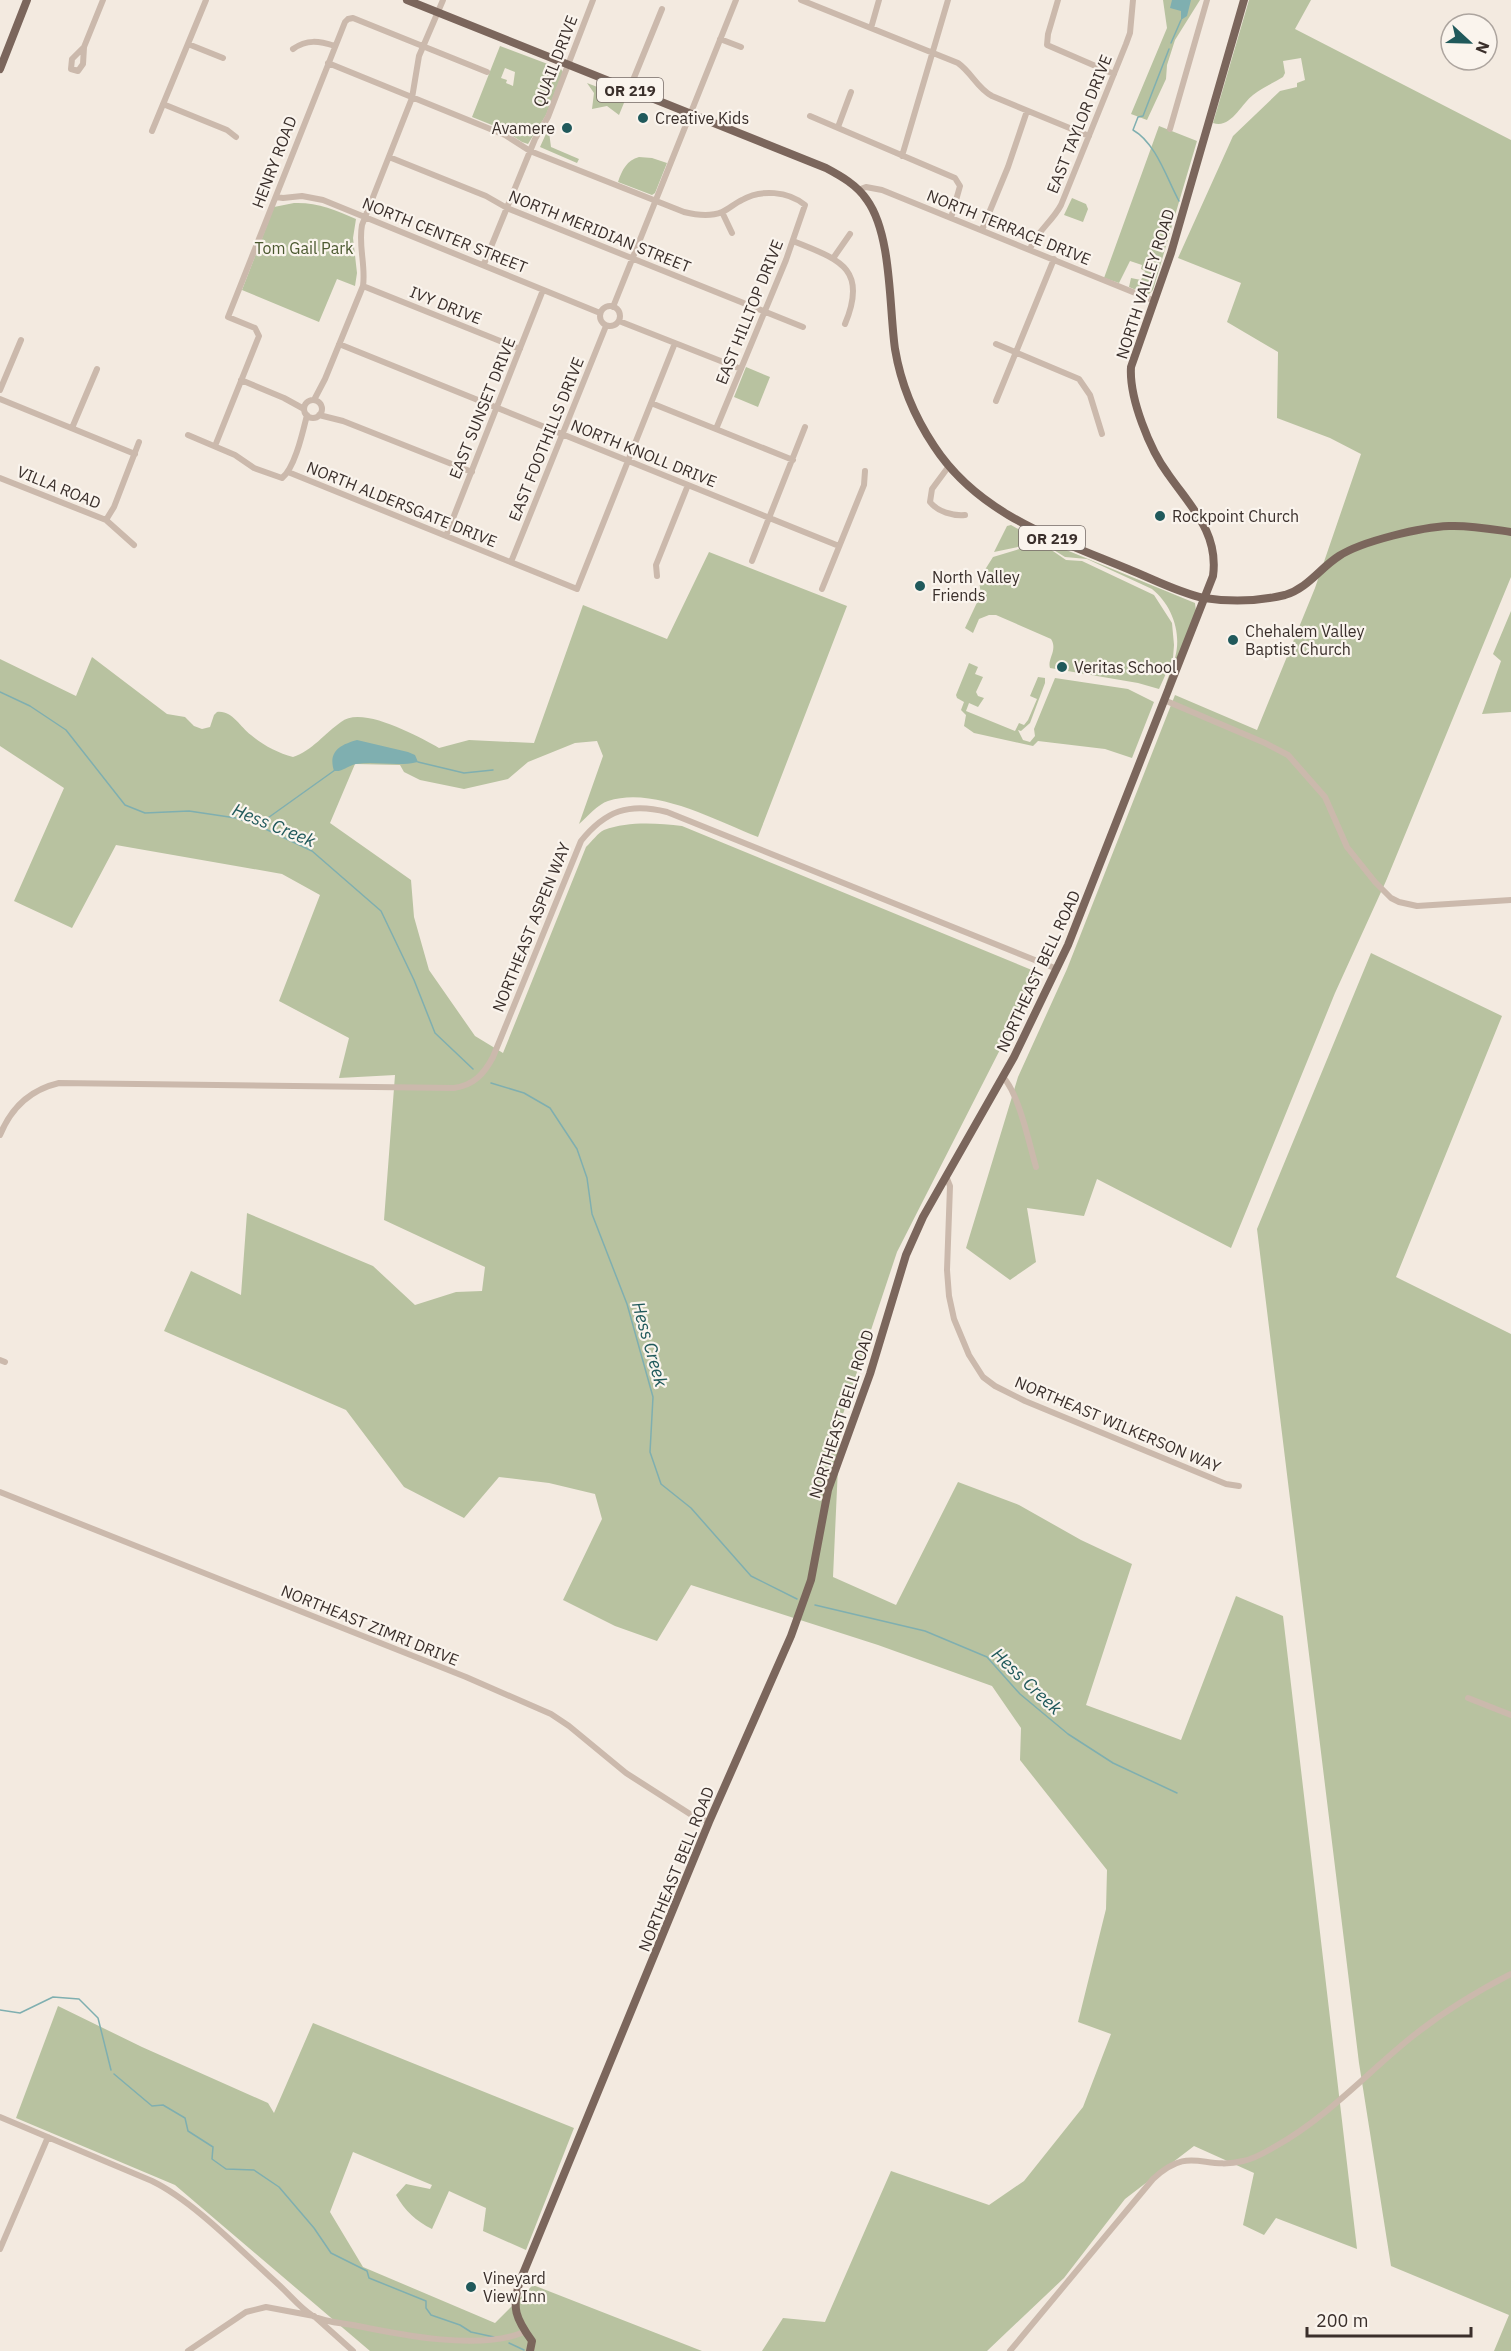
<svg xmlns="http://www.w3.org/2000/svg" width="1511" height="2351" viewBox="0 0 1511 2351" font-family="'IBM Plex Sans',sans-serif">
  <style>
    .green { fill: #b8c2a0; fill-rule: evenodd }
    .water { fill: #7fafb0 }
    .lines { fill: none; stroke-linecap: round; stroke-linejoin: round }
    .stream { stroke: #7fafb0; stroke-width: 1.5 }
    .minor { stroke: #cbb9ac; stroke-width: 6 }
    .major { stroke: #7b665c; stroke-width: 8 }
    .poi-dot { fill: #20595b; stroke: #faf4ed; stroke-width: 2 }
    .labels { text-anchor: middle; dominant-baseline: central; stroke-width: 4.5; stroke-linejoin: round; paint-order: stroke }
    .shield { fill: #faf4ed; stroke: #746a65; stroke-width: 1.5 }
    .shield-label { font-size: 15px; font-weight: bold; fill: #3a2f2b }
    .street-label { font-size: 16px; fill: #3a2f2b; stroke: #faf4ed }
    .poi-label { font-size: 16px; fill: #3a2f2b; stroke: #faf4ed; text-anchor: start }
    .park-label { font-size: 16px; fill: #4a582f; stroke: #faf4ed }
    .water-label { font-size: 18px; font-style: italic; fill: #20595b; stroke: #faf4ed }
  </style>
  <rect width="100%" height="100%" fill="#f3eae0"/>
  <!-- green -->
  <path class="green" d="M1163,0H1200L1175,40L1167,65L1166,79L1147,120L1131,114L1167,28Z
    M1249,0H1311L1295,29L1511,140V577L1386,881L1335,993L1231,1248L1097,1179L1084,1216L1027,1208L1036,1262L1010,1280L966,1248L1018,1077L1067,969L1175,695L1257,730L1315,588L1361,454L1330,438L1277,418L1278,352L1227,322L1241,283L1178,258L1233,136L1280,91L1297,87V83L1305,80L1301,58L1283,61L1285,73L1283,77C1273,83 1262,88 1253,95C1241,104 1231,129 1213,123Z
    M500,46L561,69L563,72L546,115L528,144L522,142L502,129L472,117ZM505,68L515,72L513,86L506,83L507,80L501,78Z
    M587,83L626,98L619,115L607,106L592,109L594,93Z
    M550,125L553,130L549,132L551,147L579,159L577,163L540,147Z
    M1159,126L1197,141L1153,290L1148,295L1129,287L1131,278L1141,280L1145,271L1141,269L1142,265L1130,261L1119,283L1104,278Z
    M639,157L652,158L667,163L655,193L652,195L618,182C622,170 627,160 639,157Z
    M1072,198L1086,204L1088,209L1083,222L1064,215Z
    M294,203C316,202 336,210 356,219L353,238L357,273L355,286L337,279L319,322L242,290L274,207Z
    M746,367L770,377L758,407L734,397Z
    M1011,525L1025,533L1195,603L1196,611L1165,689C1166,680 1173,668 1175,658C1182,633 1172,605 1152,589L1087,559L1065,557L1041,542L994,552L1007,526Z
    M1036,544L1047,547L1066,560L1082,561L1154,595L1172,623L1174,645L1173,658L1159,689L1138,683L1050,668C1047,659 1058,650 1051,639L996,615H989L979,619L973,633L965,628L981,594L979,581L981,576L993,557Z
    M709,552L847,606L758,837C714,820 654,786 608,801C598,804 587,817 579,824L603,756L597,741L575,743L528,762L508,779L464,789L420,780L404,772L400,765L355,764L330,823L411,880L414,917L429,970L475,1036L503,1053L586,847C592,841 598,833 604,830C628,821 657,823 682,826L1039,973L897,1252L840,1423L833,1577L896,1605L958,1482L1019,1505L1081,1540L1132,1564L1086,1705L1181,1740L1236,1596L1283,1616L1357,2249L1276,2218L1264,2235L1243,2225L1254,2173L1194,2146L1125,2199L1064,2278L987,2351H762L783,2318L825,2322L891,2171L989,2205L1024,2181L1083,2107L1111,2034L1078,2022L1106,1909L1107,1870L1020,1760L1021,1728L992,1686L878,1645L691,1585L657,1641L615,1626L563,1600L602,1519L595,1494L549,1483L499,1477L464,1518L404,1487L346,1410L164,1331L191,1271L241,1295L247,1213L373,1266L415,1305L456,1292L482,1291L485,1267L384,1220L395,1075L339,1078L349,1038L279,1001L320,895L282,874L116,845L72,928L14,901L64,788L0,746V659L76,696L92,657L167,714L185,717L194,726L202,729L210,727L214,715L217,712C232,710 240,727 251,735C263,745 278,753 293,757C312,751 325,733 341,722C362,705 419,737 439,748L469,740L534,743L583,605L667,639Z
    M1511,611V712L1482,714L1501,661L1493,654Z
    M969,663L978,667L975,674L983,677L976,692L978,696L984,698L978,707L969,703L966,711L1015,731L1019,723L1024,725L1028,720L1037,699L1030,696L1038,677L1045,678V683L1030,723L1021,731L1018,730L1023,740L1030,742L1035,736L1034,729L1055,678L1128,689L1154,702L1132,758L1105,749L1038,741L1033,746L974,733L964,726L966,715L961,710L964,702L957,698L956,695Z
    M1371,953L1502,1016L1396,1277L1511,1334V2351H1494L1509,2315L1391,2266L1359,2063L1257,1229Z
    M58,2006L142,2047L268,2103L274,2113L313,2023L574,2128L526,2250L483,2231L486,2208L449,2191L432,2229C416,2221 405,2211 396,2195L406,2184L430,2189L432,2185L353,2152L330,2212L363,2267L495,2323L533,2285L702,2351H370L175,2185L16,2118Z"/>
  <!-- water -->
  <path class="water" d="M1172,0H1191L1187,16L1181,20V11L1170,8Z
    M357,740L408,752L415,755L418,762C397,767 377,761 356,764C347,766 343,772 334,771C328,752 339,745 357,740Z"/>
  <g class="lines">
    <!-- stream -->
    <path class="stream" d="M1171,43L1181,20
      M1169,49L1143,116L1138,117L1133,130C1156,143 1167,179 1179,201
      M0,692L30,706L66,730L125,805L145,813L189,811L236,818L257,825L312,851L381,911L414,980L435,1033L473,1069
      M418,762L464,773L493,770
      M258,825L335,770
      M491,1083L524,1093L550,1108L577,1149L587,1178L592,1214L627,1304L653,1397L650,1452L661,1484L691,1508L751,1576L797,1599
      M815,1605L925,1631L987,1657L1020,1694L1068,1734L1113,1763L1177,1793
      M0,2010L20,2013L53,1997L79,1999L98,2018L111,2070
      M114,2074L152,2106L163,2105L185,2118L188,2131L213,2147L212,2159L226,2169L254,2170L279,2187L314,2228L331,2253L367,2271L369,2278L426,2301V2308L431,2315L460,2325L471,2332L494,2337
      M509,2343L524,2350"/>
    <!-- minor -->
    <path class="minor" d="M801,0L958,63C972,73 977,88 992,96L1089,136
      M1058,0L1048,34L1047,45L1114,74
      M871,28L879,0
      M720,39L741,47
      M188,44L223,58
      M84,47L72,59L71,69L78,71L83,64L84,47L103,0
      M293,49C307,39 319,41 335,46
      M328,63L505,135L530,151L684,212C696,215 710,217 722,212C729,209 735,203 742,200C761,189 788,191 805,205L786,260L716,429
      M629,90L662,9
      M163,104L227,130L236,137
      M810,116L955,178L960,186L951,218
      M838,127L851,92
      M1170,129L1207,0
      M152,131L206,0
      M902,156L948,0
      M389,157L486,196L507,208L803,327
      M858,190L866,187L882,190L1150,299
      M276,197L283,198L302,196L323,200L600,313
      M722,212L732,233
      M982,230L1008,167L1027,111
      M793,241C837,259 869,267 845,324
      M1030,249C1037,231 1052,222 1061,205L1126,44L1130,33L1133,0
      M834,257L850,234
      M484,264L535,139L548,117L593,0
      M363,286L520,349
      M600 316a10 10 0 1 1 20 0a10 10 0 1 1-20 0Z
      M613,307L736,0
      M619,321L741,369
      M339,344L839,546
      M996,344L1079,379L1090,395L1102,434
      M241,380L284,398L304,409
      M0,390L21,340
      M0,399L135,454
      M314,400L325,379L363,286C366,265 358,246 362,225L412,98L419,56L443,0
      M304 409a9 9 0 1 1 18 0a9 9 0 1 1-18 0Z
      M996,401L1054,259
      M651,403L793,460
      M319,415L343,421L472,472
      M72,428L97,369
      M188,435L235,455L254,468L282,478C295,468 303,431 307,415
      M215,446L259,336L255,328L228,317L345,22L348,19L353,18L487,72
      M949,466L932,489L930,502C938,512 953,516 965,515
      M288,472L577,589L675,343
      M0,478L106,520L134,545
      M106,520L114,507L139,442
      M446,536L543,290
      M752,561L805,427
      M511,562L606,326
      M657,576L656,565L688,485
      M822,589L864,485L865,471
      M1164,700L1265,743L1288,755L1325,797L1347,847L1375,882L1391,898L1399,902L1417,906L1511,900
      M1003,1077C1019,1094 1029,1143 1036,1167
      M0,1135C11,1108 29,1090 59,1083L454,1088C474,1085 484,1074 493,1057L581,841C605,811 629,802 667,812L1057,969
      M946,1176L950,1186L947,1270L949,1296L954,1319L969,1355L983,1377L995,1386L1025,1401L1226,1484L1239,1486
      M0,1360L5,1362
      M0,1492L466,1677L551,1714L569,1726L626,1773L690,1814L709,1822
      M1468,1698L1511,1715
      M0,2117L152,2181C195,2202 243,2253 279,2285C290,2295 301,2309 313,2316C324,2322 341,2323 353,2325C401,2335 480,2351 524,2332
      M0,2249L48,2137
      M188,2351L246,2312L266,2307L314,2316L353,2351
      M1010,2351L1153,2179C1191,2144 1202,2171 1243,2161C1254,2159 1266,2152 1276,2146C1326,2118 1364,2076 1408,2040C1440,2014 1474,1993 1511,1974"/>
    <!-- major -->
    <path class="major" d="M407,0L826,168C841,176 857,185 867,200C892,235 889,307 895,349C901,385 914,416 934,446C979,515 1056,539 1128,569C1153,579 1179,593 1204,598C1230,602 1260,601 1285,595C1308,588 1320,568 1339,556C1362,541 1422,527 1449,526C1470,525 1491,529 1511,532
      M0,69L27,0
      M530,2351L532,2341C516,2319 511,2308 520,2281L709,1822L791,1636L811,1580L828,1490L870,1374L906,1255L923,1217L1014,1057L1068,945L1213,576C1219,533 1191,507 1168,474C1150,450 1129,398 1131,367L1171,253L1244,0"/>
  </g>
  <!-- markers -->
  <g class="poi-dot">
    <circle cx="643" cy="118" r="6"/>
    <circle cx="567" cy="128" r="6"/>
    <circle cx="1160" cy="516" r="6"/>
    <circle cx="920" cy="586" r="6"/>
    <circle cx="1233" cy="640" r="6"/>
    <circle cx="1062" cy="667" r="6"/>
    <circle cx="471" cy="2287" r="6"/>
  </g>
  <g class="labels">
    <!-- shield labels -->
    <g class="shield">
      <rect x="597" y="78" width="66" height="24" rx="4.5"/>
      <rect x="1019" y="526" width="66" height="24" rx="4.5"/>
    </g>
    <g class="shield-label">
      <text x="630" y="90">OR 219</text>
      <text x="1052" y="538">OR 219</text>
    </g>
    <!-- street labels -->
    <g class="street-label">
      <text transform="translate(555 61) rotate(-69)">QUAIL DRIVE</text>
      <text transform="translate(1079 124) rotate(-68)">EAST TAYLOR DRIVE</text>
      <text transform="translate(274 162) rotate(-69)">HENRY ROAD</text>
      <text transform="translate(1009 227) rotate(22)">NORTH TERRACE DRIVE</text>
      <text transform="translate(600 231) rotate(22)">NORTH MERIDIAN STREET</text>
      <text transform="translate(445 235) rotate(22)">NORTH CENTER STREET</text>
      <text transform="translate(1145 284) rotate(-72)">NORTH VALLEY ROAD</text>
      <text transform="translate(446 305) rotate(22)">IVY DRIVE</text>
      <text transform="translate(749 312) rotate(-68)">EAST HILLTOP DRIVE</text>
      <text transform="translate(482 408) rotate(-68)">EAST SUNSET DRIVE</text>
      <text transform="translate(546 439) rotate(-68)">EAST FOOTHILLS DRIVE</text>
      <text transform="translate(644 453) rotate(22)">NORTH KNOLL DRIVE</text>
      <text transform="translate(59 487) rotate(22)">VILLA ROAD</text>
      <text transform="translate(402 504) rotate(22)">NORTH ALDERSGATE DRIVE</text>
      <text transform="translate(531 927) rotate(-68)">NORTHEAST ASPEN WAY</text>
      <text transform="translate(1038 971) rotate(-65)">NORTHEAST BELL ROAD</text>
      <text transform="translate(841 1414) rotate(-72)">NORTHEAST BELL ROAD</text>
      <text transform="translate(1118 1424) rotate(23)">NORTHEAST WILKERSON WAY</text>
      <text transform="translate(370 1625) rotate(22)">NORTHEAST ZIMRI DRIVE</text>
      <text transform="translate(676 1869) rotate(-68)">NORTHEAST BELL ROAD</text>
    </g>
    <!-- poi labels -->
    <g class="poi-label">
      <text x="655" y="118">Creative Kids</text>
      <text x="555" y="128" text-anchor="end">Avamere</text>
      <text x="1172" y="516">Rockpoint Church</text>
      <text x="932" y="577">North Valley<tspan x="932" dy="18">Friends</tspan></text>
      <text x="1245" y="631">Chehalem Valley<tspan x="1245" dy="18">Baptist Church</tspan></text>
      <text x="1074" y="667">Veritas School</text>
      <text x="483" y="2278">Vineyard<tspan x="483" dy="18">View Inn</tspan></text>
    </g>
    <!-- park labels -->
    <g class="park-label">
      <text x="304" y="248">Tom Gail Park</text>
    </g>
    <!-- water labels -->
    <g class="water-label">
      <text transform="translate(274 825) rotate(22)">Hess Creek</text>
      <text transform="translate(650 1344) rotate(74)">Hess Creek</text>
      <text transform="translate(1027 1681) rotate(43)">Hess Creek</text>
    </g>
  </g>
  <!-- north arrow -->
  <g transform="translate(1469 42) rotate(112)"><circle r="28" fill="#faf4ed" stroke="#ada59f" stroke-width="1.5"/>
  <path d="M0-4.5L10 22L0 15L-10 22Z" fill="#20595b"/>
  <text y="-9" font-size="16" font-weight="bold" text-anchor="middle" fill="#3a2f2b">N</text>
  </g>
  <!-- scale -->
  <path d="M1307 2327v9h164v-9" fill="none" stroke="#3a2f2b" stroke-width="3"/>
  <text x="1316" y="2327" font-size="18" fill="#3a2f2b" stroke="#faf4ed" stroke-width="4.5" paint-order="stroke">200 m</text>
</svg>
